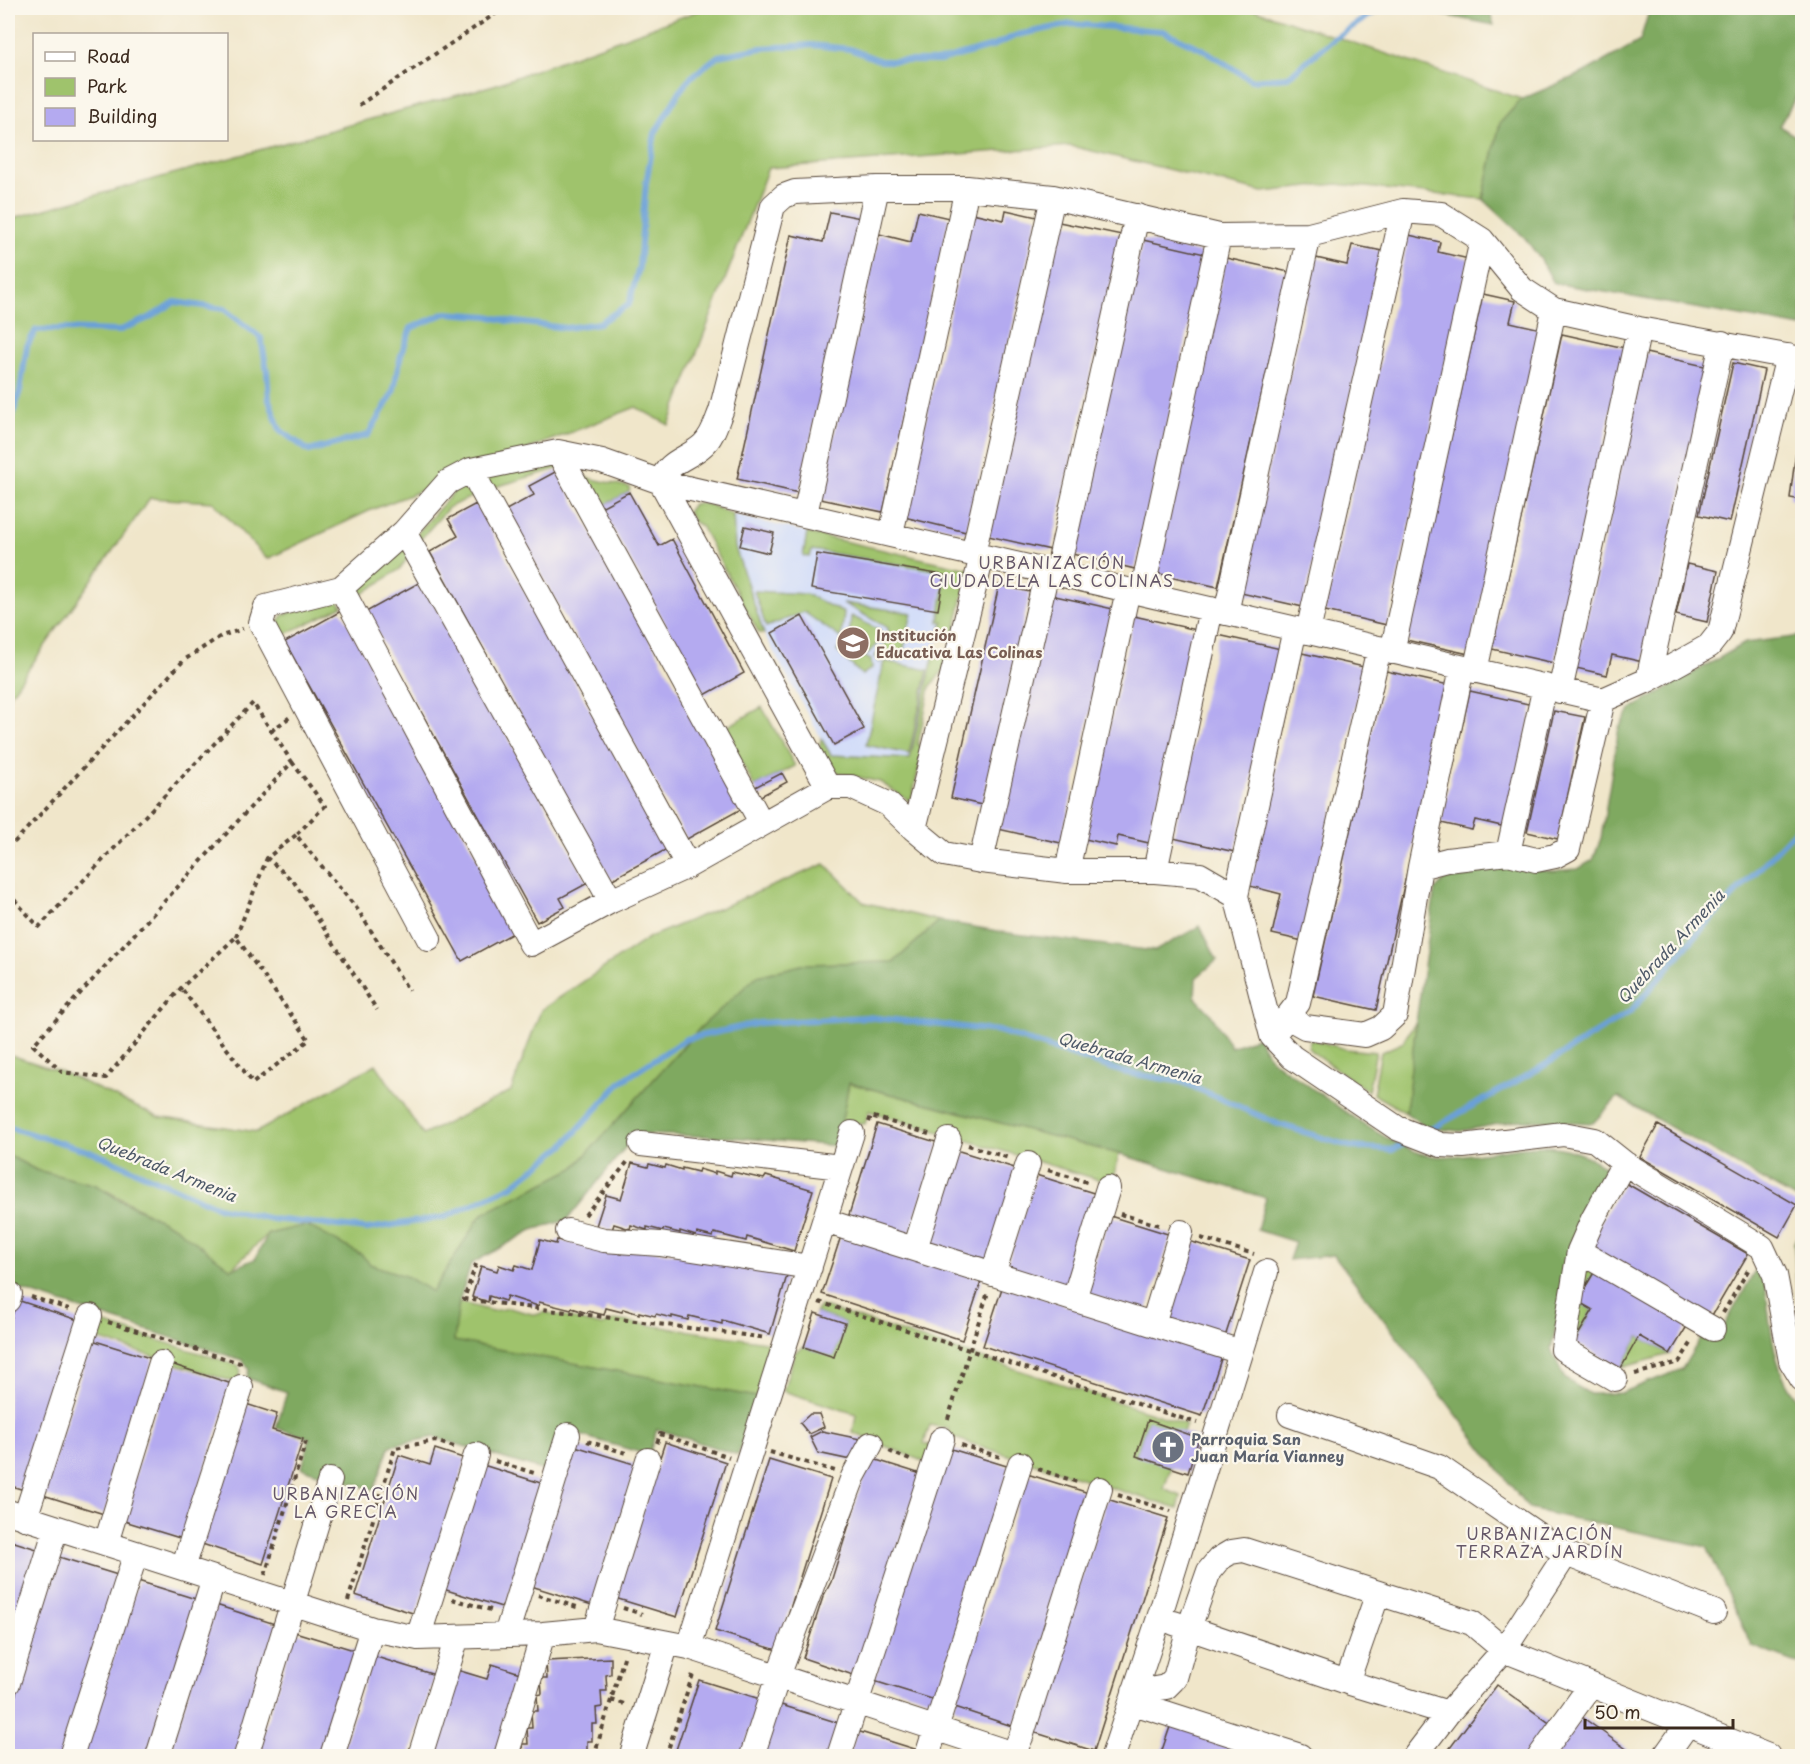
<svg xmlns="http://www.w3.org/2000/svg" width="1810" height="1764" viewBox="0 0 1810 1764" font-family="'Playpen Sans',sans-serif">
  <style>
    .built { fill: #cedafa }
    .green { fill: #9fc36c; stroke: #6d7645; stroke-width: 1.5 }
    .forest { fill: #7fa960; stroke: #5d6a3f; stroke-width: 1.5 }
    .lines { fill: none; stroke-linecap: round; stroke-linejoin: round }
    .stream { stroke: #6aa0d7; stroke-width: 6 }
    .building { fill: #b4aaf0 }
    .minor-casing { stroke: #564638; stroke-width: 26 }
    .path { stroke: #564638; stroke-width: 4; stroke-dasharray: 4.5 4.5; stroke-linecap: butt }
    .minor { stroke: #fff; stroke-width: 24 }
    .labels { text-anchor: middle; dominant-baseline: central; stroke-width: 4.5; stroke-linejoin: round; paint-order: stroke }
    .education-label { font-size: 15px; font-weight: bold; fill: #785e54; stroke: #fbf7ec; text-anchor: start }
    .worship-label { font-size: 15px; font-weight: bold; fill: #5b616d; stroke: #fbf7ec; text-anchor: start }
    .neighbourhood-label { font-size: 16px; letter-spacing: 1.5px; fill: #655768; stroke: #fbf7ec }
    .water-label { font-size: 16px; font-style: italic; fill: #4e5968; stroke: #fbf7ec }
  </style>
  <rect width="100%" height="100%" fill="#fbf7ec"/>
  <filter id="ink" filterUnits="userSpaceOnUse"><feTurbulence type="fractalNoise" baseFrequency=".0167" numOctaves="2"/><feDisplacementMap in="SourceGraphic" scale="12" xChannelSelector="R" yChannelSelector="G"/><feConvolveMatrix kernelMatrix="1 2 1 2 8 2 1 2 1" color-interpolation-filters="sRGB"/></filter>
  <filter id="wash" filterUnits="userSpaceOnUse"><feTurbulence type="fractalNoise" baseFrequency=".008" numOctaves="4" result="noise"/><feDisplacementMap in="SourceGraphic" scale="24" xChannelSelector="R" yChannelSelector="G"/><feGaussianBlur stdDeviation="1.35" result="paint"/><feColorMatrix in="noise" values="0 0 0 0 0 0 0 0 0 0 0 0 0 0 0 0 0 1.4 0 .05"/><feComposite in="paint" operator="in"/></filter>
  <g filter="url(#wash)">
    <rect width="100%" height="100%" fill="#f0e6ca"/>
    <!-- built -->
    <path class="built" d="M733,515L956,567L910,759L830,755L764,634L735,547Z"/>
    <!-- green -->
    <path class="green" d="M706,8H1249L1522,99L1500,123L1483,199L1337,184L1263,192L1071,146L768,168L669,425L636,407L371,510L267,559L213,502L150,498L8,698V224L17,217L494,85Z
      M555,463L560,468L488,489L486,474Z
      M583,477L630,487L629,492L601,507Z
      M466,483L476,495L449,507L418,542L416,535L459,486Z
      M698,503L710,505L733,515L735,547L764,634L759,633L701,526L693,521L688,511L693,504Z
      M807,533L969,569L953,640L939,637L943,622H939L946,572L812,550L810,557L803,556Z
      M406,547L411,553L400,569L352,601L357,584L398,550Z
      M754,591L806,594L844,613L841,638L804,612L766,627Z
      M337,600L343,606L282,636L278,625L282,615Z
      M843,603L912,613L902,657L884,655L879,663L875,656L889,639L888,628Z
      M851,616L880,630L881,638L873,649L867,654L849,643Z
      M842,645L871,660L872,668L862,675L837,651Z
      M935,649L949,652L946,667L930,687L918,744L923,750L911,802L880,782L839,773L832,767L819,751L821,738L831,755L910,759Z
      M884,661L928,670L909,754L866,745Z
      M762,707L795,766L755,787L723,729Z
      M825,864L863,902L939,921L894,962L805,964L701,1027L574,1168L481,1215L432,1292L268,1234L231,1269L164,1222L96,1185L36,1170L8,1155V1054L62,1072L158,1117L257,1132L376,1064L423,1135L511,1091L541,1010L650,937Z
      M1416,1022L1406,1113L1373,1094L1381,1052L1402,1043Z
      M1314,1040L1345,1049L1376,1052L1368,1091L1311,1051L1308,1047L1310,1041Z
      M849,1083L1119,1154L1113,1184L869,1111L865,1124H857L849,1131L839,1128Z
      M1581,1263L1596,1269L1578,1301L1593,1310L1574,1342L1568,1339Z
      M459,1302L492,1311L509,1308L536,1315L544,1312L602,1326L615,1320L773,1343L757,1397L453,1341Z
      M820,1306L1186,1424L1183,1433L1148,1421L1136,1455L1171,1467L1164,1489L1181,1496L1178,1509L948,1436L949,1429L930,1425L924,1443L932,1446L927,1463L853,1433L856,1414L783,1391L795,1352L804,1347L834,1356L845,1323L815,1313Z
      M93,1320L238,1365L241,1372L237,1383L88,1336Z
      M1639,1336L1670,1354L1621,1368Z"/>
    <!-- forest -->
    <path class="forest" d="M1408,8H1488L1494,25Z
      M1650,8H1802V87L1779,126L1802,140V327L1554,283L1541,260L1525,238L1483,199L1500,123L1522,99L1583,73L1640,41Z
      M1802,636V1202L1618,1097L1593,1123L1521,1120L1460,1131L1427,1128L1406,1113L1416,1022L1435,890L1448,876L1467,865H1488L1553,871L1578,869L1593,860L1601,838L1619,727L1631,709L1745,643Z
      M939,921L1015,934L1155,951L1200,926L1217,960L1196,978L1195,997L1210,1013L1231,1047L1258,1037C1261,1042 1263,1048 1267,1053C1276,1066 1294,1075 1306,1084C1337,1106 1396,1151 1433,1156C1446,1158 1460,1155 1474,1154C1525,1147 1559,1136 1605,1167L1574,1247L1551,1349L1565,1379L1590,1394L1621,1393L1682,1369L1705,1331L1718,1337L1761,1260C1771,1306 1767,1371 1802,1404V1665L1752,1646L1707,1547L1529,1509L1334,1255L1289,1260L1295,1242L1257,1230L1266,1198L1119,1154L849,1083L837,1146L729,1137L636,1134L567,1220L532,1230L471,1264L459,1302L454,1341L757,1397L738,1455L657,1429L649,1455L562,1430L551,1473L434,1437L390,1446L374,1490L302,1468L310,1438L276,1428L287,1392L247,1378L249,1369L242,1360L8,1286V1155L36,1170L96,1185L118,1199L175,1227L231,1269L255,1259L268,1234L306,1225L362,1255L370,1264L408,1277L432,1292L481,1215L574,1168L701,1027L757,976L805,964L894,962Z
      M1802,1226V1338L1800,1341L1794,1243Z"/>
    <g class="lines">
      <!-- stream -->
      <path class="stream" d="M8,432L20,390L27,346L36,330L63,329L118,331L149,318L175,302L224,309L261,338L267,371L269,400L280,430L309,451L368,435L393,393L401,355L411,328L446,313L488,316L508,321L566,328L599,323L629,304L639,267L646,183L655,133L680,91L690,78L718,56L761,48L811,45L850,49L881,61H940L993,46L1017,35L1071,24L1163,31L1204,50L1251,80L1288,77L1332,40L1376,11L1377,8
        M8,1127L95,1153L218,1207L272,1219L367,1229L445,1217L512,1186L563,1146L622,1081L686,1039L759,1023L867,1017L999,1031L1123,1072L1183,1082L1278,1124L1352,1147L1392,1150L1409,1141
        M1426,1132L1540,1068L1631,1011L1697,934L1794,832L1802,821"/>
    </g>
    <g id="blocks">
      <!-- building -->
      <path class="building" d="M1006,210L1037,217L966,532L904,517L972,213L1004,220Z
        M918,211L949,218L883,512L820,499L879,234L911,242Z
        M830,212L861,218L799,493L737,479L791,235L823,242Z
        M1059,222L1122,235L1051,550L988,536Z
        M1409,235L1440,242L1438,252L1469,259L1387,625L1325,611Z
        M1143,240L1205,254L1135,569L1072,554Z
        M1352,245L1383,251L1303,607L1241,593L1316,258L1347,265Z
        M1226,258L1289,272L1218,587L1156,573Z
        M1483,294L1515,301L1510,322L1541,329L1469,654L1406,640Z
        M1562,334L1625,348L1554,663L1492,649Z
        M1646,353L1709,367L1643,662L1612,655L1607,675L1576,668Z
        M1733,363L1764,370L1730,522L1699,515Z
        M1801,412H1802V500L1790,498Z
        M557,471L743,808L687,839L506,510L534,495L529,486Z
        M629,492L659,546L672,539L744,673L705,695L601,507Z
        M476,504L667,849L611,880L430,552L458,536L448,519Z
        M745,526L774,533L769,553L740,546Z
        M817,554L944,575L938,610L811,589Z
        M1687,564L1718,571L1707,622L1676,615Z
        M422,581L588,883L560,898L565,907L537,922L366,612Z
        M999,585L1030,592L982,805L951,798Z
        M1051,595L1113,609L1061,843L998,829Z
        M341,611L517,931L462,961L285,642Z
        M802,616L864,729L834,745L772,633Z
        M1134,616L1197,630L1149,843L1118,836L1116,846L1085,839Z
        M1218,635L1281,649L1235,852L1173,838Z
        M1302,653L1364,667L1303,941L1272,934L1281,894L1250,886Z
        M1386,671L1449,685L1376,1010L1313,996Z
        M1470,691L1533,705L1506,827L1475,820L1472,830L1441,823Z
        M1554,711L1585,717L1558,839L1527,832Z
        M782,773L787,782L759,797L755,787Z
        M877,1124L939,1143L909,1237L848,1218Z
        M1658,1125L1797,1205L1779,1237L1640,1157Z
        M956,1150L1018,1169L988,1263L927,1243Z
        M632,1163L648,1167L649,1164L665,1168L666,1165L682,1170V1168L698,1172L699,1169L715,1174V1171L731,1176L732,1172L764,1179L766,1176L813,1190L794,1251L747,1237L746,1241L714,1233L713,1237L697,1233L696,1236L680,1231V1233L664,1229L663,1231L647,1227V1230L631,1225L630,1229L614,1224L612,1230L596,1226L606,1195L621,1199Z
        M1036,1175L1097,1194L1068,1287L1006,1268Z
        M1624,1182L1748,1254L1711,1317L1587,1246Z
        M1110,1216L1171,1235L1146,1313L1085,1293Z
        M842,1233L982,1279L962,1340L822,1294Z
        M540,1240L556,1244L557,1240L622,1254L624,1246L788,1272L770,1334L722,1320V1324L689,1316L688,1320L672,1316V1318L656,1314L655,1316L639,1312V1314L623,1309L622,1312L606,1308L604,1315L588,1311L587,1313L572,1308L571,1310L539,1302L538,1306L507,1296L505,1301L489,1296L488,1302L472,1297L481,1266L497,1271L499,1265L514,1270L516,1265L532,1270Z
        M1189,1241L1250,1260L1225,1337L1164,1318Z
        M1596,1269L1689,1323L1670,1354L1639,1336L1621,1368L1574,1342L1593,1310L1577,1301Z
        M1003,1285L1222,1356L1202,1416L983,1346Z
        M17,1300L78,1320L24,1490L8,1485V1329Z
        M815,1313L845,1323L834,1357L804,1347Z
        M92,1340L153,1359L104,1514L43,1495Z
        M171,1364L232,1384L183,1539L121,1520Z
        M246,1404L277,1414L272,1430L303,1439L263,1564L202,1544Z
        M810,1414H819L824,1427L809,1434L800,1423Z
        M1148,1420L1199,1438L1188,1473L1136,1456Z
        M822,1431L865,1440L860,1462L818,1453L810,1437Z
        M665,1442L726,1462L677,1617L615,1598Z
        M575,1446L637,1465L592,1605L531,1586Z
        M948,1448L1010,1467L935,1700L874,1681Z
        M435,1449L466,1459L416,1614L355,1595L399,1455L430,1465Z
        M870,1458L921,1474L856,1676L803,1658L823,1597L831,1582Z
        M769,1460L831,1479L777,1650L715,1631Z
        M483,1465L544,1484L505,1608L443,1589Z
        M1027,1474L1089,1493L1015,1727L954,1707Z
        M1107,1499L1168,1518L1094,1751L1033,1732Z
        M8,1540L40,1550L8,1650Z
        M59,1557L121,1576L63,1756H8V1719Z
        M138,1581L199,1600L149,1756H82Z
        M216,1605L278,1625L236,1756H168Z
        M295,1632L357,1651L323,1756H256Z
        M373,1656L435,1675L409,1756H341Z
        M611,1658V1674L606,1675L607,1691H601L602,1707L596,1708L597,1724H592V1741H587V1756H523L522,1744H528L527,1728H532L531,1711H538L537,1695L542,1694L541,1678H547L546,1661Z
        M492,1664L523,1674L497,1756H429L457,1670L487,1679Z
        M699,1680L760,1699L742,1756H674Z
        M1497,1685L1552,1725L1528,1756H1444Z
        M778,1704L839,1723L829,1756H761Z
        M1582,1717L1636,1756H1553Z
        M1171,1724L1272,1756H1160Z
        M857,1731L918,1750L916,1756H849Z"/>
    </g>
  </g>
  <g filter="url(#ink)">
    <use href="#blocks" fill-opacity="0" stroke="#564638" stroke-width="1.5"/>
    <g class="lines">
      <defs>
        <path id="minor" d="M558,452L762,824
          M471,470L688,866
          M805,514L877,188
          M404,532L611,901
          M891,534L967,188
          M973,554L1053,197
          M1057,573L1137,216
          M341,588L531,944L611,901L688,866L828,787H851L888,804L914,829L944,854L981,861L1067,871H1155L1200,875L1236,896L1272,1036L1292,1057L1397,1128L1441,1145L1463,1146L1563,1134L1595,1140L1624,1163L1762,1247L1775,1275L1791,1361L1802,1379
          M1142,593L1219,236
          M1226,613L1309,235
          M1308,632L1403,211
          M1392,652L1482,240
          M1475,671L1554,310
          M1648,680L1722,343
          M1560,691L1639,329
          M828,787L661,482C667,461 688,459 703,445C713,436 716,423 721,411L773,206L784,196L795,192L877,188H967L1053,197L1219,236L1309,235L1403,211L1441,214L1482,240L1522,289L1554,310L1639,329L1802,359
          M914,829L982,556
          M1508,853L1545,686
          M981,861L1047,571
          M1420,867L1462,668
          M1067,871L1128,590
          M1155,871L1211,609
          M1236,896L1295,629
          M429,939L261,623L266,607L341,588L404,532L448,482L471,470L558,452L602,461L661,482L1603,700L1648,680L1709,646L1720,632L1788,356
          M1287,1017L1305,1027L1365,1035L1381,1028L1395,1015L1420,867L1447,860L1508,853L1536,860L1555,856L1568,849L1603,700
          M1278,1029L1298,1003L1379,648
          M641,1144L841,1167
          M825,1221L1241,1352
          M568,1231L604,1240L660,1244L810,1267
          M915,1249L949,1140
          M1579,1251L1713,1329
          M993,1274L1028,1164
          M1074,1299L1108,1188
          M8,1300L10,1294
          M1153,1324L1181,1232
          M1615,1379L1563,1349L1579,1251L1593,1219L1624,1163
          M1290,1415L1439,1467L1566,1554L1504,1650L1448,1713L1415,1756
          M8,1512L372,1629L418,1638L543,1634L596,1629L689,1647L1019,1756
          M25,1518L90,1316
          M106,1543L161,1363
          M1566,1554L1714,1612
          M183,1568L241,1387
          M1174,1623L1347,1682L1448,1713
          M596,1629L648,1460
          M506,1635L568,1435
          M418,1638L476,1455
          M689,1647L852,1133
          M1347,1682L1378,1593
          M8,1683L56,1528
          M1134,1691L1149,1690L1166,1687L1175,1678L1189,1628L1209,1571L1219,1559L1231,1552L1244,1550L1472,1623L1504,1650L1768,1756
          M1131,1702L1300,1756
          M633,1751L667,1643
          M71,1756L136,1553
          M158,1756L214,1578
          M246,1756L330,1480
          M332,1756L372,1629
          M420,1756L457,1637
          M506,1756L543,1634
          M752,1756L778,1676L853,1477L871,1444
          M839,1756L942,1439
          M927,1756L1020,1464
          M1012,1756L1021,1737L1100,1489
          M1113,1756L1159,1618L1266,1272
          M1540,1756L1591,1685
          M1665,1756L1687,1725"/>
      </defs>
      <!-- minor casing -->
      <use href="#minor" class="minor-casing"/>
      <!-- path -->
      <path class="path" d="M359,105L504,8
        M271,731L290,717
        M292,762L325,806L296,835L358,910L409,991
        M296,835L267,858L294,882L377,1010
        M8,849L184,660L221,636L243,629
        M8,893L39,927L253,703L292,762L33,1045L62,1072L106,1078L181,988L236,937L309,1040L253,1083L181,988
        M236,937L267,858
        M869,1122L871,1116L929,1134
        M968,1145L1009,1158
        M1048,1170L1090,1183
        M1120,1214L1162,1226
        M585,1215L629,1160
        M1201,1238L1254,1254
        M476,1264L464,1299L767,1338
        M31,1297L69,1309
        M819,1302L1197,1423
        M1723,1313L1750,1267
        M108,1322L240,1363V1368
        M1635,1374L1679,1362L1692,1342
        M948,1419L988,1292
        M587,1441L629,1454
        M657,1443L660,1434L729,1457
        M961,1445L1000,1457
        M889,1451L912,1461
        M770,1452L835,1471
        M495,1461L534,1473
        M1038,1469L1080,1483
        M1118,1495L1171,1511
        M265,1575L306,1441
        M538,1595L580,1608
        M452,1599L491,1610
        M348,1601L395,1448L435,1441L457,1448
        M623,1608L642,1614
        M611,1700L628,1705
        M594,1756L625,1654
        M666,1756L694,1671"/>
      <!-- minor -->
      <use href="#minor" class="minor"/>
    </g>
  </g>
  <!-- icons -->
  <defs>
    <symbol id="university-disc" viewBox="-11 -11 22 22"><circle r="9.5" fill="#8d6e63" stroke="#fbf7ec"/><path d="M0-5L7-2L0 1L-7-2ZM-4 1L0 2.5L4 1V4Q0 6-4 4Z" fill="#fff"/></symbol>
    <symbol id="church-disc" viewBox="-11 -11 22 22"><circle r="9.5" fill="#6b7280" stroke="#fbf7ec"/><path d="M-1.2-6h2.4v3.5h3.3v2.4h-3.3V6h-2.4V-.1h-3.3v-2.4h3.3Z" fill="#fff"/></symbol>
  </defs>
  <g fill-rule="evenodd">
    <use href="#university-disc" x="834" y="624" width="38" height="38"/>
    <use href="#church-disc" x="1149" y="1428" width="38" height="38"/>
  </g>
  <g class="labels">
    <!-- education labels -->
    <g class="education-label">
      <text x="876" y="634">Institución<tspan x="876" dy="17">Educativa Las Colinas</tspan></text>
    </g>
    <!-- worship labels -->
    <g class="worship-label">
      <text x="1191" y="1438">Parroquia San<tspan x="1191" dy="17">Juan María Vianney</tspan></text>
    </g>
    <!-- neighbourhood labels -->
    <g class="neighbourhood-label">
      <text x="1052" y="562">URBANIZACIÓN<tspan x="1052" dy="18">CIUDADELA LAS COLINAS</tspan></text>
      <text x="346" y="1493">URBANIZACIÓN<tspan x="346" dy="18">LA GRECIA</tspan></text>
      <text x="1540" y="1533">URBANIZACIÓN<tspan x="1540" dy="18">TERRAZA JARDÍN</tspan></text>
    </g>
    <!-- water labels -->
    <g class="water-label">
      <text transform="translate(1670 946) rotate(-47)">Quebrada Armenia</text>
      <text transform="translate(1130 1057) rotate(16)">Quebrada Armenia</text>
      <text transform="translate(167 1168) rotate(22)">Quebrada Armenia</text>
    </g>
  </g>
  <!-- margin -->
  <rect width="1810" height="1764" fill="none" stroke="#fbf7ec" stroke-width="30"/>
  <!-- legend -->
  <rect x="33" y="33" width="195" height="108" fill="#fbf7ec" stroke="#aea59a" stroke-width="1.5"/>
  <rect x="45" y="52" width="30" height="9" fill="#ffffff" stroke="#aea59a" stroke-width="1.5"/>
  <text x="87" y="63" font-size="18" fill="#3b2a1e">Road</text>
  <rect x="45" y="78" width="30" height="18" fill="#9fc36c" stroke="#aea59a" stroke-width="1.5"/>
  <text x="87" y="93" font-size="18" fill="#3b2a1e">Park</text>
  <rect x="45" y="108" width="30" height="18" fill="#b4aaf0" stroke="#aea59a" stroke-width="1.5"/>
  <text x="87" y="123" font-size="18" fill="#3b2a1e">Building</text>
  <!-- scale -->
  <path d="M1585 1719v9h148v-9" fill="none" stroke="#3b2a1e" stroke-width="3"/>
  <text x="1594" y="1719" font-size="18" fill="#3b2a1e" stroke="#fbf7ec" stroke-width="4.5" paint-order="stroke">50 m</text>
</svg>
